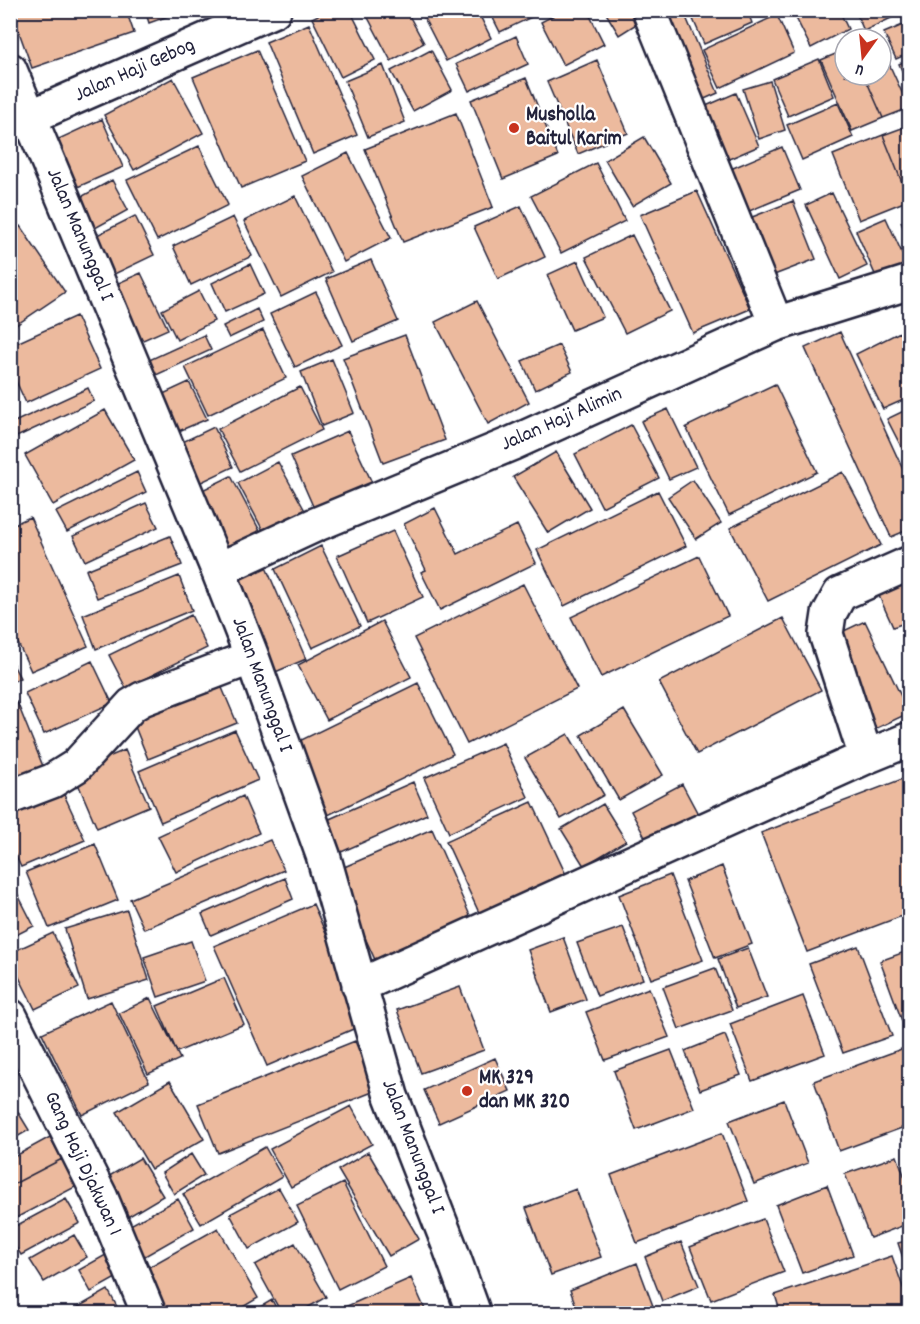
<svg xmlns="http://www.w3.org/2000/svg" width="920" height="1324" viewBox="0 0 920 1324" font-family="Dekko,sans-serif">
  <style>
    .building { fill: #ecba9e; stroke: #22223b; stroke-width: 1.5 }
    .lines { fill: none; stroke-linecap: round; stroke-linejoin: round }
    .minor-casing { stroke: #22223b; stroke-width: 38 }
    .minor { stroke: #fff; stroke-width: 33 }
    .poi-dot { fill: #c8321e; stroke: #fff; stroke-width: 2 }
    .labels { text-anchor: middle; dominant-baseline: central; stroke-width: 4.5; stroke-linejoin: round; paint-order: stroke }
    .street-label { font-size: 21px; fill: #22223b; stroke: #fff }
    .poi-label { font-size: 21px; font-weight: bold; fill: #22223b; stroke: #fff; text-anchor: start }
  </style>
  <rect width="100%" height="100%" fill="#fff"/>
  <filter id="ink" filterUnits="userSpaceOnUse"><feTurbulence type="fractalNoise" baseFrequency=".0167" numOctaves="2"/><feDisplacementMap in="SourceGraphic" scale="12" xChannelSelector="R" yChannelSelector="G"/><feConvolveMatrix kernelMatrix="1 2 1 2 8 2 1 2 1" color-interpolation-filters="sRGB"/></filter>
  <g filter="url(#ink)">
    <!-- building -->
    <path class="building" d="M11,10H126L134,33L32,68Z
      M145,10H185L149,23Z
      M328,10H350L375,60L341,77L312,18Z
      M364,10H406L424,43L391,61Z
      M420,10H477L491,38L446,61Z
      M489,10H536L538,14L500,32Z
      M564,10H587L604,44L563,65L541,22Z
      M604,10H631L638,23L619,35Z
      M653,10H683L718,93L693,104Z
      M689,10H747L752,23L704,44Z
      M792,10H839L848,29L811,48Z
      M855,10H908L864,31Z
      M777,15L794,53L720,88L702,50Z
      M910,22V53L896,59L884,33Z
      M309,24L357,135L313,154L266,42Z
      M516,36L528,64L469,91L456,64Z
      M881,46L909,108L883,118L864,75H881Z
      M257,50L305,161L241,188L193,77Z
      M431,50L452,90L413,111L391,71Z
      M845,50V75H864L883,118L852,131L821,60Z
      M819,59L834,96L788,116L772,79Z
      M910,59V89L899,64Z
      M597,60L628,133L578,154L547,82Z
      M383,65L405,122L368,137L345,81Z
      M173,78L203,133L134,170L104,115Z
      M526,78L558,156L503,179L471,100Z
      M770,81L785,130L759,139L743,89Z
      M736,93L759,146L715,165L692,112Z
      M838,103L853,137L802,160L787,125Z
      M456,113L493,207L403,242L365,149Z
      M102,119L123,167L73,189L52,142Z
      M910,125V199L909,200L883,135Z
      M883,135L909,200L859,220L833,155Z
      M644,137L671,183L632,206L605,160Z
      M199,146L228,205L157,240L127,180Z
      M782,147L800,190L737,216L719,174Z
      M348,153L391,238L344,262L302,176Z
      M596,163L625,221L561,253L531,196Z
      M112,180L128,210L86,233L70,203Z
      M697,191L750,309L693,333L640,215Z
      M832,193L867,266L840,279L806,205Z
      M295,196L332,272L281,297L244,221Z
      M793,201L816,259L761,280L737,223Z
      M521,206L545,257L498,279L474,227Z
      M135,216L154,255L106,278L87,240Z
      M233,217L252,256L191,285L173,246Z
      M886,218L908,266L877,279L856,231Z
      M910,219V245L901,222Z
      M20,226L65,292L10,329V233Z
      M632,235L670,311L625,333L586,257Z
      M371,260L398,321L353,341L326,279Z
      M578,261L603,317L572,330L547,275Z
      M250,264L264,294L225,312L212,283Z
      M141,273L168,329L134,344L107,288Z
      M199,291L214,321L177,340L162,310Z
      M316,292L342,345L295,367L270,314Z
      M477,301L529,402L488,424L435,322Z
      M257,309L263,322L229,338L223,326Z
      M76,316L100,369L26,403L10,368V346Z
      M263,330L286,378L208,415L185,367Z
      M840,332L910,485V529L891,537L805,348Z
      M900,332L910,352V397L883,409L856,354Z
      M204,335L211,350L143,381L136,366Z
      M405,335L445,440L383,463L343,358Z
      M559,345L572,372L535,390L522,361Z
      M332,359L354,413L322,426L301,372Z
      M189,382L207,419L167,436L150,400Z
      M775,384L817,472L729,515L686,427Z
      M300,387L322,430L240,471L218,429Z
      M88,388L94,401L10,440V424Z
      M910,408V464L887,419Z
      M668,409L696,467L669,479L641,421Z
      M105,410L134,460L53,505L25,455Z
      M631,425L659,478L602,507L575,454Z
      M214,427L233,467L193,486L174,446Z
      M348,431L374,487L316,513L291,456Z
      M556,452L590,508L548,533L513,477Z
      M278,462L308,516L267,538L238,483Z
      M137,472L146,492L67,532L56,512Z
      M843,472L881,545L768,601L730,528Z
      M231,476L261,533L220,553L190,496Z
      M693,480L721,523L696,539L668,497Z
      M658,491L686,546L564,606L537,550Z
      M146,503L158,527L85,561L73,536Z
      M435,508L458,554L517,525L536,563L440,610L421,572L426,570L404,524Z
      M30,517L88,646L31,671L10,626V526Z
      M393,531L423,597L367,623L337,556Z
      M170,536L182,565L97,598L86,570Z
      M321,546L360,626L312,648L275,569Z
      M699,556L728,616L601,677L571,617Z
      M262,558L306,659L266,676L222,574Z
      M910,573V621L893,627L875,587Z
      M179,576L192,610L96,649L83,615Z
      M523,584L577,689L467,744L414,638Z
      M191,615L207,648L126,688L109,655Z
      M783,618L821,690L697,754L659,682Z
      M382,621L411,677L327,720L298,665Z
      M865,621L909,713L875,729L831,637Z
      M10,659L20,678L10,683Z
      M92,661L112,703L44,734L25,693Z
      M217,676L237,723L148,759L129,712Z
      M418,683L453,754L322,818L287,747Z
      M17,702L47,776L10,791V705Z
      M624,710L663,775L619,800L581,735Z
      M235,730L258,780L161,822L139,771Z
      M568,734L604,795L561,819L525,758Z
      M503,743L528,797L449,833L424,778Z
      M125,750L149,806L97,828L73,772Z
      M910,776V913L807,952L761,833Z
      M413,782L427,814L339,853L325,821Z
      M682,784L698,814L647,841L631,811Z
      M60,786L85,840L21,867L10,844V808Z
      M243,796L259,833L176,872L158,836Z
      M532,802L567,877L481,917L446,841Z
      M603,804L626,841L584,866L561,829Z
      M432,829L472,920L376,962L335,871Z
      M270,840L284,870L144,929L130,899Z
      M95,844L118,900L49,928L26,872Z
      M722,866L752,944L715,958L685,881Z
      M670,875L703,960L651,979L619,895Z
      M285,878L293,899L211,935L202,914Z
      M10,879L34,926L10,938Z
      M313,904L365,1024L267,1066L214,946Z
      M127,910L149,980L87,999L65,929Z
      M623,927L643,979L597,996L577,943Z
      M53,933L79,988L35,1009L10,959V953Z
      M563,937L586,999L551,1012L528,950Z
      M191,941L205,981L158,997L144,957Z
      M858,946L892,1036L843,1053L809,964Z
      M748,948L767,997L736,1008L718,959Z
      M910,950V1040H909L880,961Z
      M715,968L732,1010L679,1029L663,987Z
      M224,978L244,1024L177,1052L157,1006Z
      M460,987L484,1050L421,1073L397,1010Z
      M649,988L669,1037L605,1060L586,1012Z
      M803,996L825,1054L752,1081L730,1024Z
      M150,998L180,1059L148,1074L119,1013Z
      M111,1001L149,1082L82,1115L42,1033Z
      M725,1035L741,1075L700,1090L685,1051Z
      M355,1041L375,1091L218,1153L198,1104Z
      M907,1047L910,1055V1125L839,1151L814,1081Z
      M671,1050L694,1108L636,1130L614,1071Z
      M495,1058L510,1091L439,1123L424,1090Z
      M170,1081L204,1139L151,1169L117,1112Z
      M10,1099L29,1130L10,1141Z
      M784,1100L808,1163L754,1184L729,1121Z
      M351,1106L372,1144L291,1187L270,1149Z
      M722,1133L748,1201L637,1243L611,1175Z
      M50,1137L62,1159L10,1186V1159Z
      M265,1147L282,1177L201,1224L183,1194Z
      M368,1152L419,1239L389,1256L338,1170Z
      M191,1154L204,1175L174,1194L162,1173Z
      M897,1156L910,1191V1223L870,1238L845,1174Z
      M140,1158L163,1196L121,1221L99,1182Z
      M62,1159L77,1186L10,1221V1186Z
      M343,1183L384,1266L338,1289L297,1206Z
      M827,1185L853,1255L802,1273L776,1205Z
      M279,1188L298,1222L249,1249L230,1214Z
      M576,1189L601,1257L551,1275L526,1208Z
      M66,1199L80,1223L21,1255L10,1238V1229Z
      M178,1199L194,1228L138,1260L121,1230Z
      M763,1219L784,1272L711,1300L690,1247Z
      M218,1228L258,1298L231,1314H161L138,1273Z
      M74,1235L87,1257L44,1282L30,1260Z
      M910,1240V1279L898,1243Z
      M681,1242L699,1286L662,1301L645,1257Z
      M295,1243L326,1297L297,1314H282L255,1265Z
      M111,1252L123,1274L91,1292L79,1270Z
      M892,1256L910,1307V1314H781L775,1295Z
      M637,1263L656,1314H615L612,1307L594,1314H579L570,1290Z
      M411,1278L427,1314H329Z
      M108,1290L121,1314H66Z
      M272,1300L279,1314H248Z"/>
    <g class="lines">
      <defs>
        <path id="minor" d="M649,10L776,324
          M10,70L218,570L252,657L323,855L391,1096L449,1245L474,1314
          M30,117L274,10
          M218,570L315,525L513,443L776,324L910,282
          M866,757L910,739
          M10,797L52,781L76,766L132,705L142,699L252,657
          M359,986L866,757L826,634L829,614L840,594L910,563
          M10,1016L101,1198L149,1314"/>
      </defs>
      <!-- minor casing -->
      <use href="#minor" class="minor-casing"/>
      <!-- minor -->
      <use href="#minor" class="minor"/>
    </g>
  </g>
  <!-- markers -->
  <g class="poi-dot">
    <circle cx="514" cy="128" r="6"/>
    <circle cx="467" cy="1091" r="6"/>
  </g>
  <g class="labels">
    <!-- street labels -->
    <g class="street-label">
      <text transform="translate(135 71) rotate(-24)">Jalan Haji Gebog</text>
      <text transform="translate(79 235) rotate(67)">Jalan Manunggal I</text>
      <text transform="translate(562 420) rotate(-24)">Jalan Haji Alimin</text>
      <text transform="translate(261 685) rotate(70)">Jalan Manunggal I</text>
      <text transform="translate(412 1147) rotate(69)">Jalan Manunggal I</text>
      <text transform="translate(82 1164) rotate(65)">Gang Haji Djakwan 1</text>
    </g>
    <!-- poi labels -->
    <g class="poi-label">
      <text x="526" y="116">Musholla<tspan x="526" dy="24">Baitul Karim</tspan></text>
      <text x="479" y="1079">MK 329<tspan x="479" dy="24">dan MK 320</tspan></text>
    </g>
  </g>
  <!-- margin -->
  <rect width="920" height="1324" fill="none" stroke="#fff" stroke-width="36"/>
  <rect x="18" y="18" width="884" height="1288" fill="none" stroke="#22223b" stroke-width="2" filter="url(#ink)"/>
  <!-- north arrow -->
  <g transform="translate(863 57) rotate(195)"><circle r="28" fill="#ffffff" stroke="#a7a7b1" stroke-width="1.5"/>
  <path d="M0-4.5L10 22L0 15L-10 22Z" fill="#c8321e"/>
  <text y="-9" font-size="16" font-weight="bold" text-anchor="middle" fill="#22223b">U</text>
  </g>
</svg>
